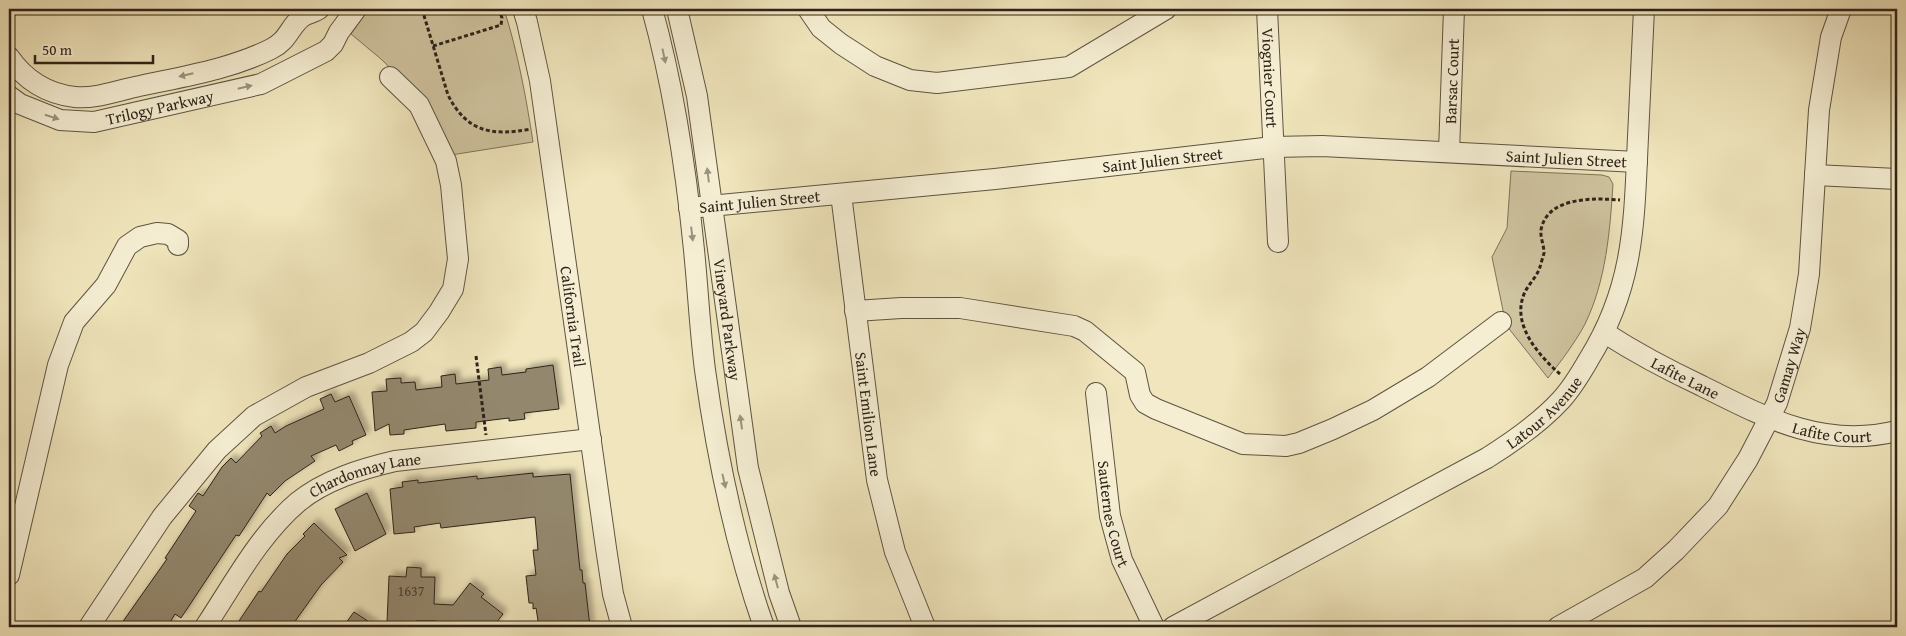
<svg xmlns="http://www.w3.org/2000/svg" width="1906" height="636" viewBox="0 0 1906 636" font-family="'Gentium Book Plus',serif">
  <style>
    .green { fill: #cfc4a0; stroke: #7e745c }
    .building { fill: #93886e; stroke: #2e2319; filter: url(#shadow) }
    .lines { fill: none; stroke-linecap: round; stroke-linejoin: round }
    .minor-casing { stroke: #5e5442; stroke-width: 22 }
    .path { stroke: #2e2319; stroke-width: 3; stroke-dasharray: 4 2.5; stroke-linecap: butt }
    .minor { stroke: #f5eed3; stroke-width: 20 }
    .oneway { fill: #9b937f }
    .labels { text-anchor: middle; dominant-baseline: central; stroke-width: 4; stroke-linejoin: round; paint-order: stroke }
    .number-label { font-size: 14px; fill: #473c2e }
    .street-label { font-size: 16px; fill: #2e2319; stroke: #f5eed3 }
  </style>
  <defs>
    <filter id="shadow"><feDropShadow dx="4.5" dy="-4.5" stdDeviation="2.5" flood-color="#0004"/></filter>
  </defs>
  <rect width="100%" height="100%" fill="#f0e5bc"/>
  <filter id="stains"><feTurbulence type="fractalNoise" baseFrequency=".004" numOctaves="4"/><feColorMatrix values="0 0 0 0 .2 0 0 0 0 .09 0 0 0 0 .02 0 0 0 .5 -.17"/></filter>
  <radialGradient id="worn" r=".72"><stop offset=".6" stop-color="#630" stop-opacity="0"/><stop offset="1" stop-color="#630" stop-opacity=".3"/></radialGradient>
  <!-- green -->
  <path class="green" d="M369,9H504C518,53 526,97 533,142L451,155L413,90L381,59L351,34Z
    M1511,171L1602,175L1609,177L1613,184C1610,231 1606,281 1585,324C1575,343 1561,361 1548,378L1506,325L1492,257L1507,228Z"/>
  <!-- building -->
  <path class="building" d="M553,365L559,409L524,413L525,419L509,421V418L476,422V428L446,431L445,424L404,430V434L390,435L389,424L375,431L372,392L387,391L386,379L401,378V383L415,382L416,390L442,387L441,376L455,374L456,384L489,380L488,369L501,367L502,375L526,372V369Z
    M331,394L335,402L349,396L366,435L352,441L353,444L339,451L336,445L311,456L315,461L285,481L270,496L267,493L239,536L236,535L181,618L175,614L167,627H119L167,559L165,558L196,511L189,506L198,493L203,496L222,467L231,458L236,463L262,436L260,433L271,426L275,433L286,426L324,409L320,399Z
    M533,473V477L570,474L580,570H582L583,583H585L590,627H539L536,608L533,609V603H529L526,576L536,575L533,550H538L535,517L441,528L440,523L414,527L415,532L394,534L390,489L403,487L402,482L418,480V483L477,476V479Z
    M367,493L386,534L355,551L335,509Z
    M314,523L347,555L339,558L343,562L321,585L291,627H235L259,591L261,592L287,554L305,536L303,534Z
    M407,567L421,568V577H435L434,604L453,605L470,583L484,594L481,597L503,614L493,627H444L436,621H416V623L387,622L389,576L406,577Z
    M354,612L377,627H343Z"/>
  <g class="lines">
    <defs>
      <g id="minor">
        <path id="s1" d="M523,9L527,22L540,81L606,548L613,594L622,627"/>
        <path d="M652,9C674,88 686,169 694,250C698,290 700,331 705,370C717,457 735,544 764,627"/>
        <path id="s2" d="M677,9L697,96L748,468L779,593L791,627"/>
        <path d="M808,9L821,28L841,44L875,66L910,80L937,83L1069,67L1166,9"/>
        <path id="s3" d="M1267,9L1278,242"/>
        <path d="M9,57C25,80 47,94 75,97C95,99 116,91 135,87C180,77 229,70 271,49C289,40 289,27 302,17C307,13 314,13 319,9"/>
        <path id="s4" d="M9,96L20,104L60,120L94,122L261,84L326,51L333,44L339,32L356,9"/>
        <path id="s5" d="M1449,152L1454,9"/>
        <path d="M1815,175L1897,179"/>
        <path id="s6" d="M841,194L877,480L895,552L925,627"/>
        <path id="s7" d="M689,208L995,179L1273,147L1322,146L1637,162"/>
        <path d="M855,311L901,308H960L1074,326L1085,331L1135,372L1140,395L1145,403L1156,409L1243,444L1286,446L1299,443L1333,429L1373,410L1428,377L1501,322"/>
        <path id="s8" d="M1605,333C1636,353 1668,370 1702,386C1766,418 1823,449 1897,431"/>
        <path id="s9" d="M1096,393L1110,516L1122,560L1154,627"/>
        <path d="M9,575L58,365L74,322L106,285L127,246L140,237L157,233L168,234L178,240V245"/>
        <path d="M89,627L162,517L217,450L254,416L306,387L369,363L411,342L424,332L439,312L453,289L458,259L451,185L446,161L419,105L390,77"/>
        <path id="s10" d="M205,627C233,585 259,535 298,502C325,480 361,469 395,461L591,439"/>
        <path id="s11" d="M1173,627L1487,458C1514,441 1540,423 1561,400C1572,388 1581,373 1589,359C1635,285 1634,221 1638,137C1640,94 1642,52 1644,9"/>
        <path id="s12" d="M1558,627L1645,578L1676,550L1718,506L1748,459L1777,403L1800,328L1809,274L1819,110L1831,37L1841,9"/>
      </g>
    </defs>
    <!-- minor casing -->
    <use href="#minor" class="minor-casing"/>
    <!-- path -->
    <path class="path" d="M422,9L448,95C467,133 493,136 531,129
      M433,46L501,25L502,18L499,9
      M476,356L486,435
      M1560,374C1539,356 1513,326 1523,297C1526,286 1536,279 1540,267C1541,263 1543,257 1544,253C1544,245 1540,237 1541,230C1547,196 1595,198 1620,200"/>
    <!-- minor -->
    <use href="#minor" class="minor"/>
  </g>
  <!-- one-way arrows -->
  <defs><path id="oneway-solid" d="M-6-.8H1V-3.2L6.5 0L1 3.2V.8H-6Z" transform="scale(1.25)"/></defs>
  <g class="oneway">
    <use href="#oneway-solid" transform="translate(664 56) rotate(78)"/>
    <use href="#oneway-solid" transform="translate(186 75) rotate(167)"/>
    <use href="#oneway-solid" transform="translate(245 87) rotate(-13)"/>
    <use href="#oneway-solid" transform="translate(52 117) rotate(18)"/>
    <use href="#oneway-solid" transform="translate(708 175) rotate(-97)"/>
    <use href="#oneway-solid" transform="translate(692 234) rotate(83)"/>
    <use href="#oneway-solid" transform="translate(741 422) rotate(-98)"/>
    <use href="#oneway-solid" transform="translate(724 481) rotate(77)"/>
    <use href="#oneway-solid" transform="translate(776 581) rotate(-105)"/>
  </g>
  <g class="labels">
    <!-- number labels -->
    <g class="number-label">
      <text x="411" y="591">1637</text>
    </g>
    <!-- street labels -->
    <g class="street-label">
      <text stroke="none"><textPath href="#s3" startOffset="69">Viognier Court</textPath></text>
      <text stroke="none"><textPath href="#s5" startOffset="71">Barsac Court</textPath></text>
      <text stroke="none"><textPath href="#s4" startOffset="158">Trilogy Parkway</textPath></text>
      <text stroke="none"><textPath href="#s7" startOffset="881">Saint Julien Street</textPath></text>
      <text stroke="none"><textPath href="#s7" startOffset="476">Saint Julien Street</textPath></text>
      <text stroke="none"><textPath href="#s7" startOffset="71">Saint Julien Street</textPath></text>
      <text stroke="none"><textPath href="#s1" startOffset="312">California Trail</textPath></text>
      <text stroke="none"><textPath href="#s2" startOffset="315">Vineyard Parkway</textPath></text>
      <text stroke="none"><textPath href="#s12" startOffset="361">Gamay Way</textPath></text>
      <text stroke="none"><textPath href="#s8" startOffset="92">Lafite Lane</textPath></text>
      <text stroke="none"><textPath href="#s11" startOffset="430">Latour Avenue</textPath></text>
      <text stroke="none"><textPath href="#s6" startOffset="222">Saint Emilion Lane</textPath></text>
      <text stroke="none"><textPath href="#s8" startOffset="250">Lafite Court</textPath></text>
      <text stroke="none"><textPath href="#s10" startOffset="230">Chardonnay Lane</textPath></text>
      <text stroke="none"><textPath href="#s9" startOffset="122">Sauternes Court</textPath></text>
    </g>
  </g>
  <!-- margin -->
  <rect width="1906" height="636" fill="none" stroke="#f0e5bc" stroke-width="30"/>
  <rect x="10" y="10" width="1886" height="616" fill="none" stroke="#2e2319" stroke-width="2.5"/>
  <rect x="15" y="15" width="1876" height="606" fill="none" stroke="#2e2319"/>
  <!-- scale -->
  <path d="M35 55v8h118v-8" fill="none" stroke="#2e2319" stroke-width="2.5"/>
  <text x="42" y="55" font-size="15" fill="#2e2319" stroke="#f5eed3" stroke-width="4" paint-order="stroke">50 m</text>
  <rect width="100%" height="100%" filter="url(#stains)"/>
  <rect width="100%" height="100%" fill="url(#worn)"/>
</svg>
